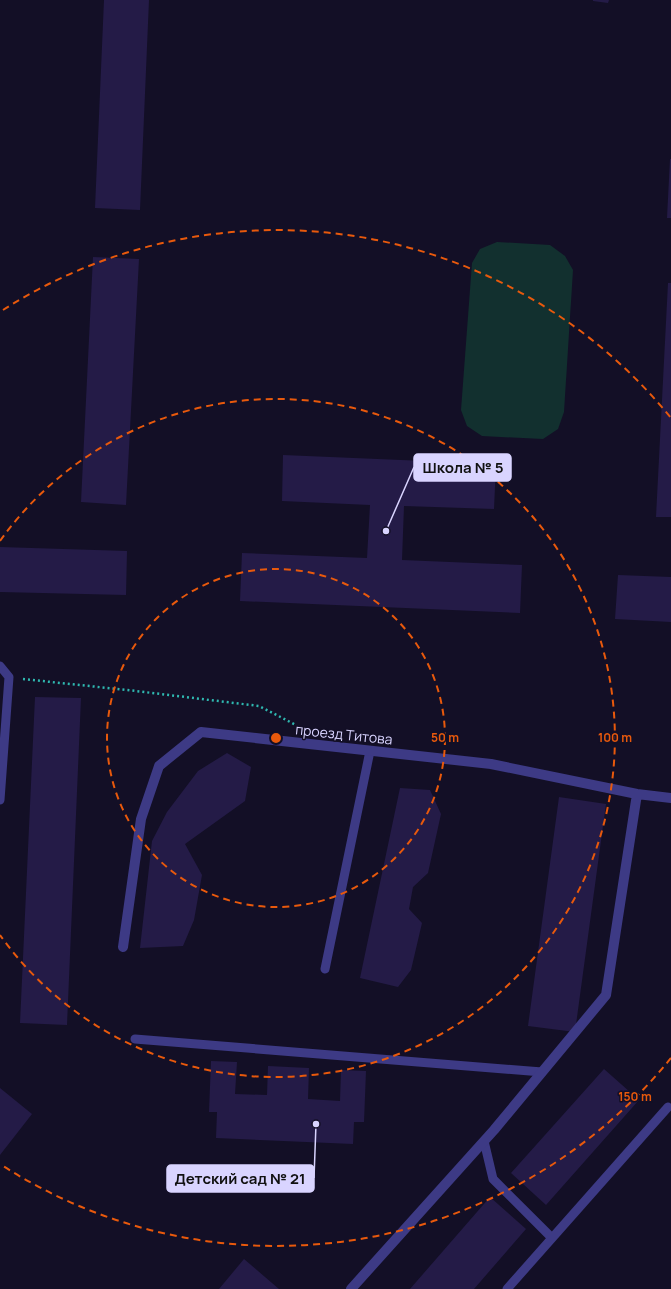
<svg xmlns="http://www.w3.org/2000/svg" width="671" height="1289" viewBox="0 0 671 1289" font-family="Manrope,sans-serif">
  <style>
    .green { fill: #12302f }
    .building { fill: #241b47 }
    .lines { fill: none; stroke-linecap: round; stroke-linejoin: round }
    .path { stroke: #2fb8b0; stroke-width: 2.5; stroke-dasharray: 2 3; stroke-linecap: butt }
    .lane { stroke: #3d3a85; stroke-width: 9 }
    .street { stroke: #3d3a85; stroke-width: 10 }
    .ring { fill: none; stroke: #e8590c; stroke-width: 2; stroke-dasharray: 7 5 }
    .labels { text-anchor: middle; dominant-baseline: central; stroke-width: 3; stroke-linejoin: round; paint-order: stroke }
    .street-label { font-size: 14px; fill: #d9d4ff; stroke: #130f26 }
    .centre { fill: #e8590c; stroke: #130f26; stroke-width: 2 }
    .ring-label { font-size: 12px; text-anchor: middle; font-weight: bold; fill: #e8590c; stroke: #130f26; stroke-width: 3; stroke-linejoin: round; paint-order: stroke }
    .leader { fill: none; stroke: #d9d4ff; stroke-width: 1.5 }
    .callout-dot { fill: #d9d4ff; stroke: #130f26; stroke-width: 1.5 }
    .callout { fill: #d9d4ff; stroke: #d9d4ff; stroke-width: 1.5 }
    .callout-label { font-size: 15px; text-anchor: middle; font-weight: bold; fill: #111 }
  </style>
  <rect width="100%" height="100%" fill="#130f26"/>
  <!-- green -->
  <path class="green" d="M497,242L550,245L565,256L573,270L564,412L558,429L543,439L482,436L467,426L461,410L472,263L480,249Z"/>
  <!-- building -->
  <path class="building" d="M104,0H149L140,210L95,208Z
    M593,0H609L608,3L593,1Z
    M670,159H671V218H667Z
    M93,257L139,259L126,505L81,502Z
    M668,283H671V517H656Z
    M283,455L496,464L494,509L404,506L402,560L522,565L520,613L240,601L242,553L367,558L370,505L282,501Z
    M0,547L127,551L126,595L0,592Z
    M618,575L671,577V622L615,619Z
    M35,697L81,698L67,1025L20,1023Z
    M227,753L251,767L245,801L185,844L202,875L194,920L183,946L140,948L152,841L167,812L198,771Z
    M400,788L430,790L441,814L428,873L413,887L409,909L422,923L411,970L398,987L360,978Z
    M559,797L606,804L575,1032L528,1026Z
    M211,1061L237,1062L235,1094L267,1095L268,1066L309,1068L308,1099L340,1101L341,1070L366,1071L364,1122H354L353,1144L216,1138L217,1112H209Z
    M604,1069L639,1100L546,1205L511,1173Z
    M0,1088L32,1114L0,1155Z
    M490,1197L526,1229L474,1289H410Z
    M244,1259L279,1289H219Z"/>
  <g class="lines">
    <!-- path -->
    <path class="path" d="M23,679L136,691L259,706L296,725"/>
    <!-- lane -->
    <path class="lane" d="M0,666L9,677L0,800
      M325,969L370,751
      M135,1039L542,1072
      M484,1141L493,1179L552,1238
      M507,1289L668,1107"/>
    <!-- street -->
    <path class="street" d="M123,947L141,819L159,766L201,732L491,764L637,794L671,798
      M351,1289L494,1130L606,995L637,794"/>
  </g>
  <!-- distance rings -->
  <g class="ring">
    <circle cx="276" cy="738" r="169"/>
    <path d="M0 541A339 339 0 1 1 0 935"/>
    <path d="M671 1058A508 508 0 0 1 3 1166M3 310A508 508 0 0 1 671 418"/>
  </g>
  <g class="labels">
    <!-- street labels -->
    <g class="street-label">
      <text transform="translate(344 734) rotate(6)">проезд Титова</text>
    </g>
  </g>
  <circle cx="276" cy="738" r="6" class="centre"/>
  <g class="ring-label">
    <text x="445" y="742">50 m</text>
    <text x="615" y="742">100 m</text>
    <text x="635" y="1101">150 m</text>
  </g>
  <!-- callouts -->
  <path class="leader" d="M386 531L414 467M316 1124L314 1178"/>
  <g class="callout-dot">
    <circle cx="386" cy="531" r="4"/>
    <circle cx="316" cy="1124" r="4"/>
  </g>
  <g class="callout">
    <rect x="414" y="454" width="97" height="27" rx="4"/>
    <rect x="167" y="1165" width="147" height="27" rx="4"/>
  </g>
  <g class="callout-label">
    <text x="463" y="473">Школа № 5</text>
    <text x="240" y="1184">Детский сад № 21</text>
  </g>
</svg>
